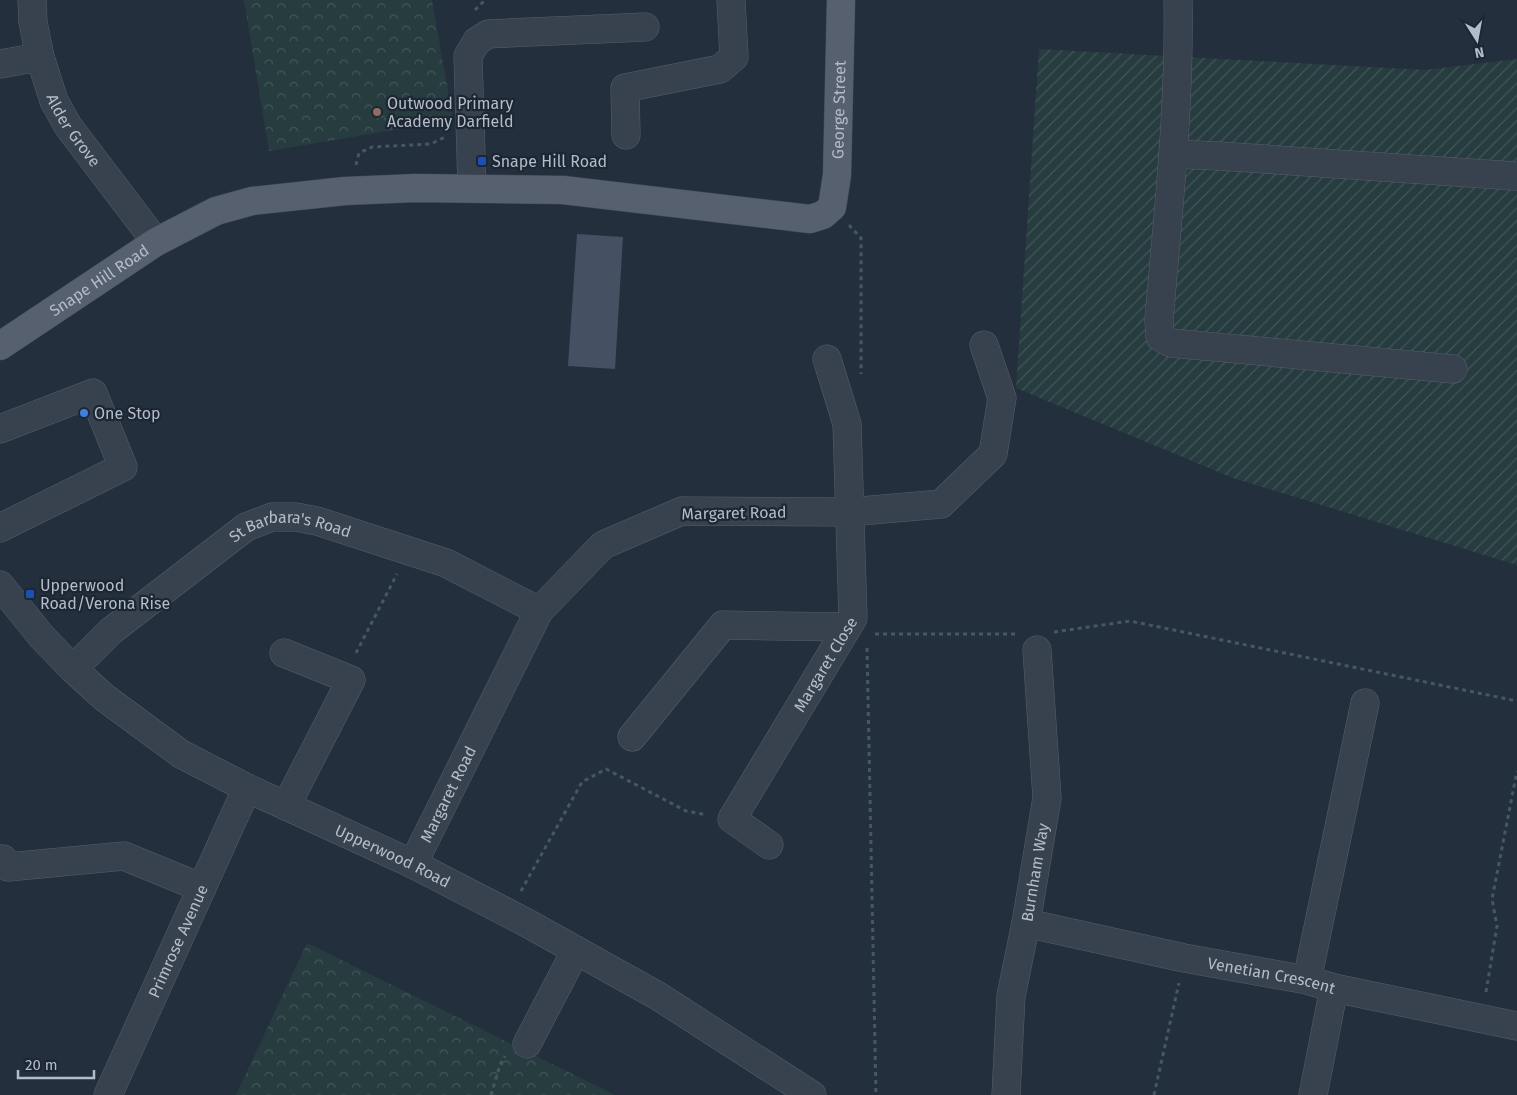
<svg xmlns="http://www.w3.org/2000/svg" width="1517" height="1095" viewBox="0 0 1517 1095" font-family="'Fira Sans',sans-serif">
  <style>
    .park { fill: url(#park-crowns) }
    .garden { fill: url(#garden-furrows) }
    .building { fill: #455162 }
    .lines { fill: none; stroke-linecap: round; stroke-linejoin: round }
    .minor-casing { stroke: #565f6c; stroke-width: 29 }
    .major-casing { stroke: #414a57; stroke-width: 29 }
    .path { stroke: #44595c; stroke-width: 3; stroke-dasharray: 4 4; stroke-linecap: butt }
    .minor { stroke: #38414e; stroke-width: 28 }
    .major { stroke: #56606e; stroke-width: 28 }
    .education-dot { fill: #8d6e63; stroke: #1d2633; stroke-width: 2 }
    .transit-dot { fill: #1a4fb4; stroke: #1d2633; stroke-width: 2 }
    .shop-dot { fill: #3f7fe0; stroke: #1d2633; stroke-width: 2 }
    .labels { text-anchor: middle; dominant-baseline: central; stroke-width: 4.5; stroke-linejoin: round; paint-order: stroke }
    .poi-label { font-size: 16px; fill: #b4bcc9; stroke: #1d2633; text-anchor: start }
    .street-label { font-size: 16px; fill: #b4bcc9; stroke: #1d2633 }
  </style>
  <defs>
    <pattern id="park-crowns" width="20" height="18" patternUnits="userSpaceOnUse" patternTransform="scale(1.25)"><rect width="20" height="18" fill="#263c3f"/><path d="M2 6a3 3 0 1 1 6 0M12 15a3 3 0 1 1 6 0" fill="none" stroke="#435659"/></pattern>
    <pattern id="garden-furrows" width="10" height="10" patternUnits="userSpaceOnUse" patternTransform="scale(1.25)"><rect width="10" height="10" fill="#263c3f"/><path d="M-1 1l2-2M0 10L10 0M9 11l2-2" fill="none" stroke="#435659"/></pattern>
  </defs>
  <rect width="100%" height="100%" fill="#242f3e"/>
  <!-- park -->
  <path class="park" d="M244,0H432L453,120L269,151Z
    M307,943L615,1095H236Z"/>
  <!-- garden -->
  <path class="garden" d="M1039,49L1425,70L1517,59V565L1233,478L1016,388Z"/>
  <!-- building -->
  <path class="building" d="M577,234L623,237L615,369L568,366Z"/>
  <g class="lines">
    <defs>
      <g id="minor">
        <path id="s1" d="M32,0L33,22L40,57L54,101L68,126L156,242"/>
        <path d="M1178,0C1180,107 1168,213 1159,320L1160,337L1171,343L1453,369"/>
        <path d="M0,64L40,57"/>
        <path d="M626,135L625,88L720,69L734,57L731,0"/>
        <path d="M1173,154L1219,156L1515,176"/>
        <path d="M472,188L468,56L477,41L488,34L645,27"/>
        <path d="M0,429L93,393L123,467L0,528"/>
        <path id="s2" d="M0,585L42,637L73,669L105,698L181,754L247,788L413,864L527,923L658,996L812,1095"/>
        <path d="M284,653L351,680L286,806"/>
        <path id="s3" d="M73,669L111,631L246,527L272,517H296L317,521L446,563L539,611"/>
        <path d="M632,737L723,625L847,627"/>
        <path id="s4" d="M769,845L732,819L853,618L847,424L827,359"/>
        <path d="M0,859H3L8,867L124,856L202,888"/>
        <path id="s5" d="M413,864L539,611L603,545L682,511L849,512L941,504L993,454L1002,398L984,345"/>
        <path id="s6" d="M1026,923L1184,958L1307,980L1334,988L1517,1026"/>
        <path d="M1307,980L1365,703"/>
        <path d="M527,1044L576,950"/>
        <path id="s7" d="M108,1095L247,788"/>
        <path id="s8" d="M1006,1095L1011,996L1026,923L1047,798L1037,650"/>
        <path d="M1313,1095L1334,988"/>
      </g>
      <g id="major">
        <path id="s9" d="M0,346L156,242L216,211L252,201L345,191L416,188L563,190L810,219L823,215L832,207L837,175L841,0"/>
      </g>
    </defs>
    <!-- minor casing -->
    <use href="#minor" class="minor-casing"/>
    <!-- major casing -->
    <use href="#major" class="major-casing"/>
    <!-- path -->
    <path class="path" d="M475,10L485,0
      M356,165L359,153L372,147L431,144L445,137
      M849,225L861,238V374
      M1054,632L1130,621L1517,701
      M875,634H1016
      M867,648L876,1095
      M356,653L397,574
      M521,891L582,782L606,769L686,811L707,815
      M1486,992L1497,926L1492,899L1517,771
      M491,1095L500,1065L505,1056
      M1154,1095L1179,983"/>
    <!-- minor -->
    <use href="#minor" class="minor"/>
    <!-- major -->
    <use href="#major" class="major"/>
  </g>
  <!-- markers -->
  <circle class="education-dot" cx="377" cy="112" r="5"/>
  <g class="transit-dot">
    <rect x="477" y="156" width="10" height="10" rx="2.5"/>
    <rect x="25" y="589" width="10" height="10" rx="2.5"/>
  </g>
  <circle class="shop-dot" cx="84" cy="413" r="5"/>
  <g class="labels">
    <!-- poi labels -->
    <g class="poi-label">
      <text x="387" y="103">Outwood Primary<tspan x="387" dy="18">Academy Darfield</tspan></text>
      <text x="492" y="161">Snape Hill Road</text>
      <text x="94" y="413">One Stop</text>
      <text x="40" y="585">Upperwood<tspan x="40" dy="18">Road/Verona Rise</tspan></text>
    </g>
    <!-- street labels -->
    <g class="street-label">
      <text stroke="none"><textPath href="#s9" startOffset="976">George Street</textPath></text>
      <text stroke="none"><textPath href="#s1" startOffset="139">Alder Grove</textPath></text>
      <text stroke="none"><textPath href="#s9" startOffset="119">Snape Hill Road</textPath></text>
      <text transform="translate(734 513) rotate(-1)">Margaret Road</text>
      <text stroke="none"><textPath href="#s3" startOffset="269">St Barbara's Road</textPath></text>
      <text stroke="none"><textPath href="#s4" startOffset="226">Margaret Close</textPath></text>
      <text stroke="none"><textPath href="#s5" startOffset="78">Margaret Road</textPath></text>
      <text stroke="none"><textPath href="#s2" startOffset="484">Upperwood Road</textPath></text>
      <text stroke="none"><textPath href="#s8" startOffset="225">Burnham Way</textPath></text>
      <text stroke="none"><textPath href="#s7" startOffset="169">Primrose Avenue</textPath></text>
      <text stroke="none"><textPath href="#s6" startOffset="251">Venetian Crescent</textPath></text>
    </g>
  </g>
  <!-- north arrow -->
  <g transform="translate(1477 40) rotate(169)" stroke="#1d2633" stroke-width="4" paint-order="stroke">
  <path d="M0-4L9 19L0 12L-9 19Z" fill="#b4bcc9"/>
  <text y="-8" font-size="14" font-weight="bold" text-anchor="middle" fill="#b4bcc9">N</text>
  </g>
  <!-- scale -->
  <path d="M18 1070v8h76v-8" fill="none" stroke="#b4bcc9" stroke-width="2.5"/>
  <text x="25" y="1070" font-size="15" fill="#b4bcc9" stroke="#1d2633" stroke-width="4" paint-order="stroke">20 m</text>
</svg>
